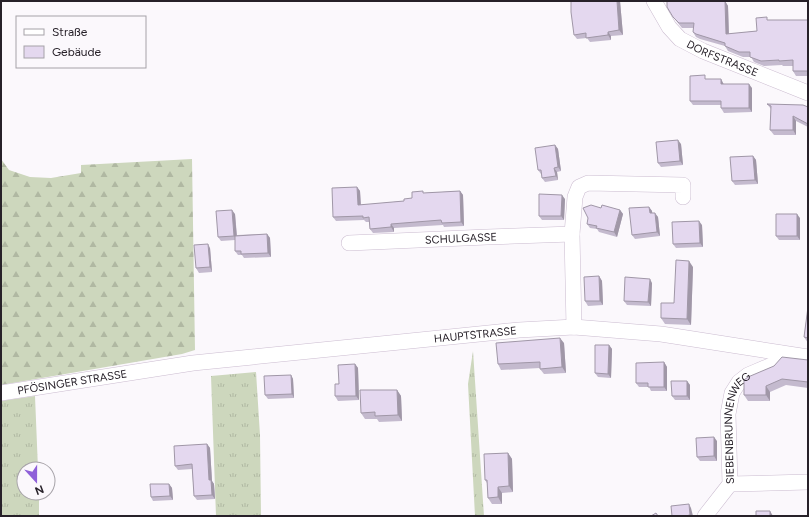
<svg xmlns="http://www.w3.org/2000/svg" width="809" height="517" viewBox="0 0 809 517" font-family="Figtree,sans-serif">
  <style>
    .grass { fill: url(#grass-tufts) }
    .forest { fill: url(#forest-firs) }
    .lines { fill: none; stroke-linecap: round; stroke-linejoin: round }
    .minor-casing { stroke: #cbbcd0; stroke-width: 16 }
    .minor { stroke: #fff; stroke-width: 15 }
    .wall { fill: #c4bace }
    .shaded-wall { fill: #a097a7 }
    .building { fill: #e4d8ef; stroke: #a097a7 }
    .labels { text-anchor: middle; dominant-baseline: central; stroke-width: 4; stroke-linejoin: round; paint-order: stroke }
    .street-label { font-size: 11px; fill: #272129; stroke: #fbf8fc }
  </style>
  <defs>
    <pattern id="grass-tufts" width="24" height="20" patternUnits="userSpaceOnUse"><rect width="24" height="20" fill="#cdd7bd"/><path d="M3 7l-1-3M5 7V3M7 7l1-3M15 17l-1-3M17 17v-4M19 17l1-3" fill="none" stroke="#b0b8a2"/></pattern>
    <pattern id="forest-firs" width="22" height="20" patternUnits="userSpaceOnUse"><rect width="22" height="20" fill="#cdd7bd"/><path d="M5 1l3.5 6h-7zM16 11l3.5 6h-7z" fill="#b0b8a2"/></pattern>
  </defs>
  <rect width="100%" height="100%" fill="#fbf8fc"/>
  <!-- grass -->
  <path class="grass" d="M473,351L484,516H475L468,384Z
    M256,372L260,435L261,516H216L211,376Z
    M35,396L38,469H24V493H39V516H1V401Z"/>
  <!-- forest -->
  <path class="forest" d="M1,159L9,170L30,177L51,178L81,173V165L192,159L195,350L182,354L1,385Z"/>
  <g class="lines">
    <defs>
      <g id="minor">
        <path id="s1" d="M654,1L669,27L680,39L703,51L808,93"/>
        <path id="s2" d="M349,243L487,237L572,234"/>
        <path d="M574,327L572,234L575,197L579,187L588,183L683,185V197"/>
        <path id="s3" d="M1,393L193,363L519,330L574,327L661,334L808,357"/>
        <path d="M730,484L808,482"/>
        <path id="s4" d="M705,516L730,484L728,414L732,393L739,382L748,375L774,364L778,360L780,353"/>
      </g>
    </defs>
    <!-- minor casing -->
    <use href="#minor" class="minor-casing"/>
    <!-- minor -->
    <use href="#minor" class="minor"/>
  </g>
  <!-- wall -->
  <path class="wall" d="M620,1L623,35L611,36V40L590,42L587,38L577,39L574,35Z
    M725,1L728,6L729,34L757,31L769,20H808V76H796L793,71V66H783L782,65L764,66L754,62L751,57H743L728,51L725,46L700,39L696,37L693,32V28H682L673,17Z
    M708,79H721L723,83L724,84L752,88V112L724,113L721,108V105H693L690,101Z
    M767,104L808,107V127L796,121V135H774L770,130L771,109Z
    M681,144L683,165L661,167L658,163Z
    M555,145L558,149L561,171L557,172L558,180L545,182L542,178V174H541L538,170Z
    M753,156L756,160L758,184L735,185L732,181Z
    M357,187L360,191L361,205L404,201L412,198L424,193L460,191L463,195L464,226L444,227L443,225L394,228V232L373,233L370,229L369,222H366L364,220L336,221L333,217Z
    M565,199L564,220H542L539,216Z
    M649,207L652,211V213L658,217L660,236L635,239L632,235Z
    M601,208L620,210L623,214L617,237L599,232L597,229L590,228L587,224Z
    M235,214L237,235L267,234L270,238L271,257L244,258L242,255H238L235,251V240L221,241L218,237Z
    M800,218V240H779L776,236Z
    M702,225L703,247L676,248L673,244Z
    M210,248L212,272L199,273L196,268Z
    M693,267L691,325L665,324L661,318L674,303Z
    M599,276L602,281L603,305L588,306L585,301Z
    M652,283L651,306L627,305L624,301Z
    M808,307V343L804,337Z
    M564,343L566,373L544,374L540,369V368L501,370L498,364Z
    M609,345L612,349L611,378L598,377L595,373Z
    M808,360V388L786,385L770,392V401H748L744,395Z
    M664,362L667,367V391H651L649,387H639L636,383Z
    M355,364L358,368L359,400L338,401L335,396L339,384Z
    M291,375L293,379L294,398L268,399L265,395Z
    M687,381L690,385V400H675L672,396Z
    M397,390L401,396L402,421L379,422L377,419H365L361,413Z
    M717,441V461H700L697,457Z
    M207,444L210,448L212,481L214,484L215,499L197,500L194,496L192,469L178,470L175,466Z
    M508,453L512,459L513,492L502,493V504H492L488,498L487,483L485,480Z
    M169,484L172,488L173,500L153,501L151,497Z"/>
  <!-- shaded-wall -->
  <path class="shaded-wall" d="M617,1H620L623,35L619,30Z
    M725,1L728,6L729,40L726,34Z
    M608,32L611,36V40L608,35Z
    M721,79L723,83L724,88L721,84Z
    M749,84L752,88V112L749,108Z
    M793,116L796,121V135L793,130Z
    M678,140L681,144L683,165L680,161Z
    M555,145L558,149L561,171L558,167Z
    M753,156L756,160L758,184L755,180Z
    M554,168L557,172L558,180L556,176Z
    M357,187L360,191L361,209L358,205Z
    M460,191L463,195L464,226L461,222Z
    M562,195L565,199L564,220L561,216Z
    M649,207L652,211L653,218L650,213Z
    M232,210L235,214L237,240L234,236Z
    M620,210L623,214L617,237L614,232Z
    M655,213L658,217L660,236L657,232Z
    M797,214L800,218V240L797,236Z
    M699,221L702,225L703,247L700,243Z
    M391,224L394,228V232L391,227Z
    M267,234L270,238L271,257L268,253Z
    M208,244L210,248L212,272L210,267Z
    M689,261L693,267L691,325L687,319Z
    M599,276L602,281L603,305L600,301Z
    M650,279L652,283L651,306L648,302Z
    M560,338L564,343L566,373L562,367Z
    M609,345L612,349L611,378L608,374Z
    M664,362L667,367V391L664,387Z
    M355,364L358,368L359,400L356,396Z
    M291,375L293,379L294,398L292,394Z
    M687,381L690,385V400L687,396Z
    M766,386L770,392V401L766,395Z
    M397,390L401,396L402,421L398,415Z
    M714,437L717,441V461L714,456Z
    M207,444L210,448L212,481L214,484L215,499L212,495L209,480Z
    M508,453L512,459L513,492L509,486Z
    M169,484L172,488L173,500L170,496Z
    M498,487L502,493V504L498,497Z
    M689,504L691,508L693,516H691L690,515Z
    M770,511L773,516H770Z"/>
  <!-- building -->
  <path class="building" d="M571,1H617L619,30L608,32V35L586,38V33L574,35L571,12Z
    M667,1H725L726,34L757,31L756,18L767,17V20H808V71H793V60L779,61V60L761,61L750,57V52H739L725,46V43L696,34L693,32L694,23H679L673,17L667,7Z
    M705,75V79H721V84H749V108H721V101H690V76Z
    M767,104L803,105L808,107V124L793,116V130H770L771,106Z
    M678,140L680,161L658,163L656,142Z
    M555,145L558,167L554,168L556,176L542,178L541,170H538L535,148Z
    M753,156L755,180L732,181L730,157Z
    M357,187L358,205L404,201V199L412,198V192L423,191V193L460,191L461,222L442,223L441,220L391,224V227L370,229L369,217L363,218V216L333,217L332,188Z
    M539,194L562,195L561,216H539Z
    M591,205L601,208L602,205L620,210L614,232L596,228L597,226L587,224L588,218L583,208Z
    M649,207L650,213H655L657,232L632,235L629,208Z
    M232,210L234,236L218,237L216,211Z
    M776,214H797V236H776Z
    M699,221L700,243L673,244L672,222Z
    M267,234L268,253L241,254V251H235V236Z
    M208,244L210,267L196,268L194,245Z
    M676,260L689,261L687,319L661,318V303H674Z
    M599,276L600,301H585L584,277Z
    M625,277L650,279L648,302L624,301Z
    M808,307V338L804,337Z
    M560,338L562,367L540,369V362L498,364L496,343Z
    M595,345H609L608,374L595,373Z
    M782,357L808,360V382L782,379L766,386V395H744V380L748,377L774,366Z
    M664,362V387H648V383H636V363Z
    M355,364L356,396H335V384H339L338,365Z
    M291,375L292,394L265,395L264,376Z
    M671,381H687V396H672Z
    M360,390H397L398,415L375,416V412L361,413Z
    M714,437V456L697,457L696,438Z
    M207,444L209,480H211L212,495L194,496L192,464L175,466L174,446Z
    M508,453L509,486L498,487V497L488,498L487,480H485L484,454Z
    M150,484H169L170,496L151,497Z
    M689,504L690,515L685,516H672L671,506Z
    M756,511H770V516H756Z
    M656,513L658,516H651Z"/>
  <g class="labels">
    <!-- street labels -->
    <g class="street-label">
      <text stroke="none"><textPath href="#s1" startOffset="93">DORFSTRASSE</textPath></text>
      <text stroke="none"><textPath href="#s2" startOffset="112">SCHULGASSE</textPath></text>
      <text stroke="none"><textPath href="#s3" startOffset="478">HAUPTSTRASSE</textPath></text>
      <text stroke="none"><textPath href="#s3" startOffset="72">PFÖSINGER STRASSE</textPath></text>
      <text stroke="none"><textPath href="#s4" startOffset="99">SIEBENBRUNNENWEG</textPath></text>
    </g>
  </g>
  <!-- border -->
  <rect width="809" height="517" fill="none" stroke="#272129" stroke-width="4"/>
  <!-- legend -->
  <rect x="16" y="16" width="130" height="52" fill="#fbf8fc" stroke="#a6a2a8"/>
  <rect x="24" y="29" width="20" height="6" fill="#ffffff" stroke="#a6a2a8"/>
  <text x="52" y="36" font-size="12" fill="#272129">Straße</text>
  <rect x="24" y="46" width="20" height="12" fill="#e4d8ef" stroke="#a6a2a8"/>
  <text x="52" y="56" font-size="12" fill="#272129">Gebäude</text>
  <!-- north arrow -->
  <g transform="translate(36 481) rotate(159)"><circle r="19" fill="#fbf8fc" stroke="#a6a2a8"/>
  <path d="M0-3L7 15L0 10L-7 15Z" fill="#8f60d9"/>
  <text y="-6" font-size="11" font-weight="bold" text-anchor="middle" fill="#272129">N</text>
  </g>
</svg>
